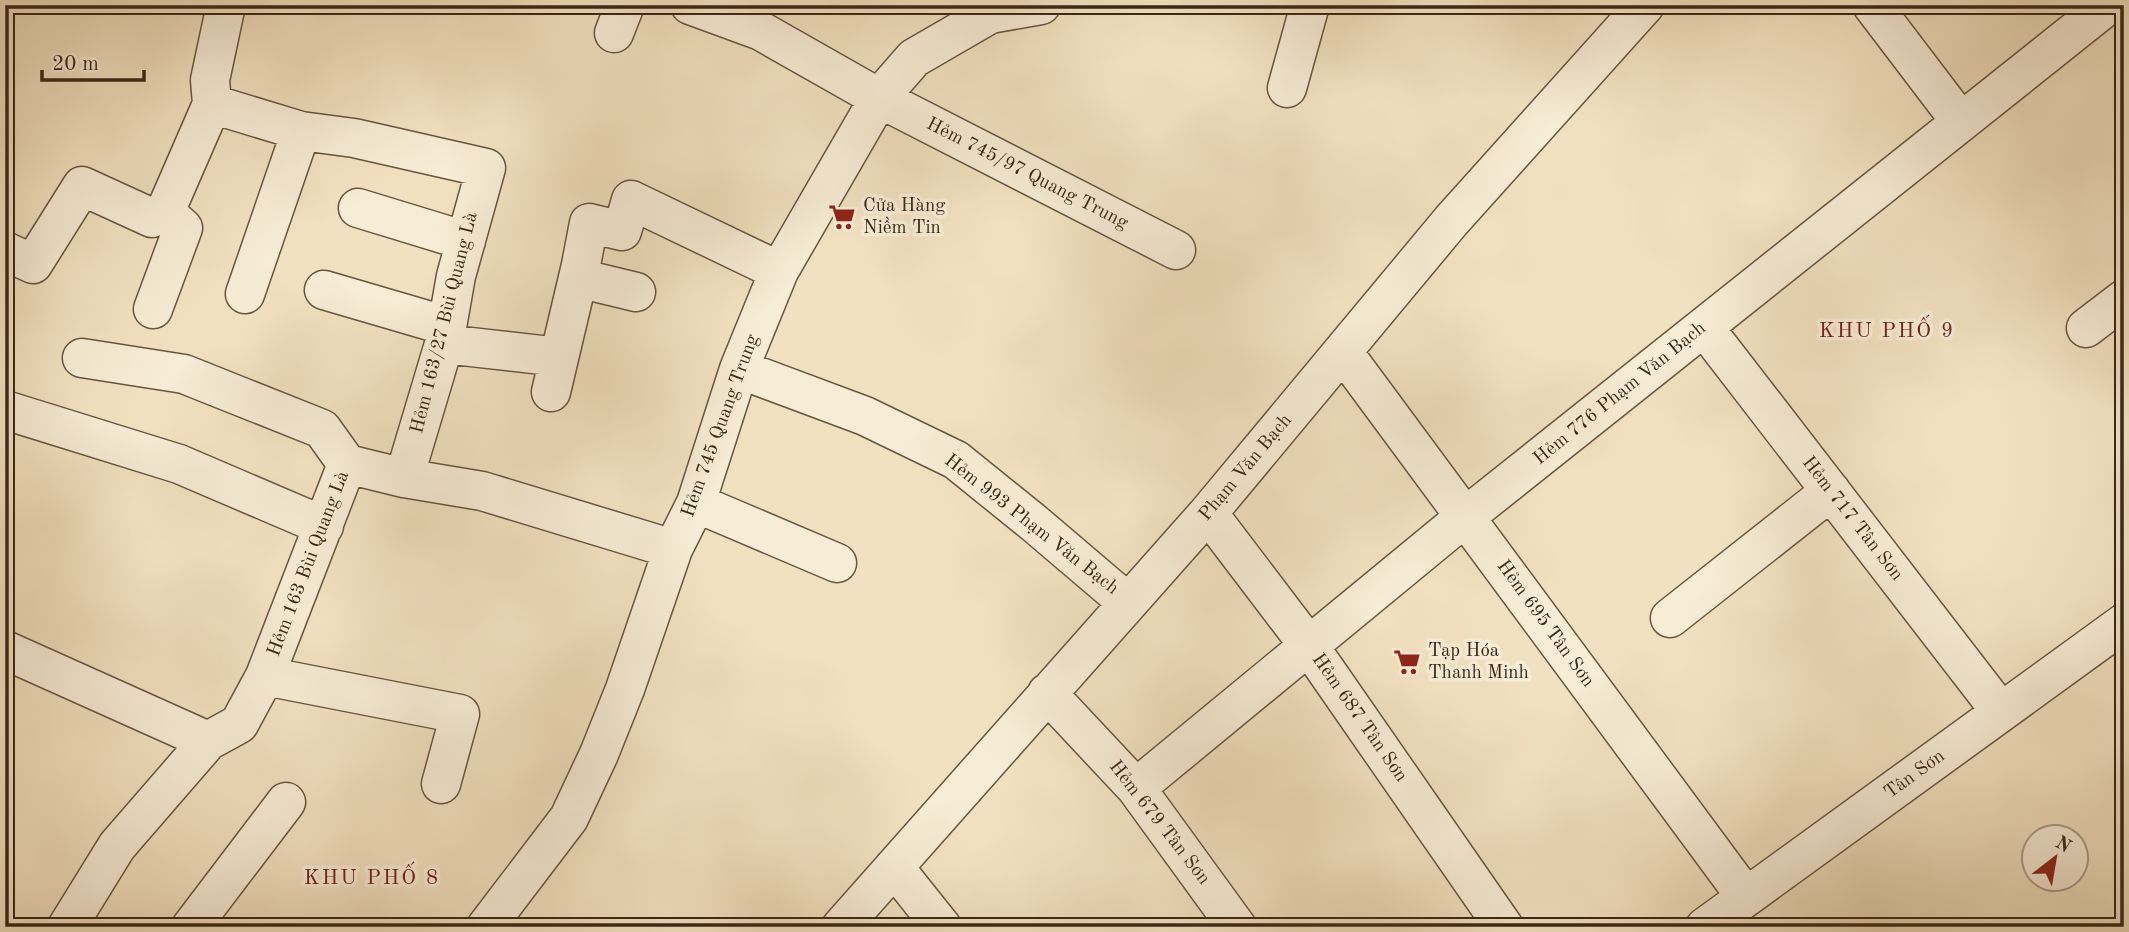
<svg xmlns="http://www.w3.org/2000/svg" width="2129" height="932" viewBox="0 0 2129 932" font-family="'Old Standard TT',serif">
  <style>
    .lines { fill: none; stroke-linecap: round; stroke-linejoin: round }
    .minor-casing { stroke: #685641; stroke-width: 41 }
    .minor { stroke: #f7ecd6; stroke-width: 38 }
    .labels { text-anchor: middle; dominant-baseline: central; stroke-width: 7; stroke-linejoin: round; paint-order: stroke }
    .street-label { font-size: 19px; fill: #3a2717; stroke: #f7ecd6 }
    .poi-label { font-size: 19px; fill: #3a2717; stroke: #f7ecd6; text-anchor: start }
    .neighbourhood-label { font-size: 21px; letter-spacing: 2px; fill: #7a1f14; stroke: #f7ecd6 }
  </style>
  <rect width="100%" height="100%" fill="#f2e1c0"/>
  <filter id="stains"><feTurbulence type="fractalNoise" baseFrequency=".00286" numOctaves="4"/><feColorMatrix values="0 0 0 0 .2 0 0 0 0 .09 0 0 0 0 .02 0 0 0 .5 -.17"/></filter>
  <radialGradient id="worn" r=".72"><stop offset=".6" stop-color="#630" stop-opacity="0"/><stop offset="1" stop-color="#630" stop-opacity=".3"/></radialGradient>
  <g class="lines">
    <defs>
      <path id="minor" d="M690,5L761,31L879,98L1176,250
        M1872,5L1961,122
        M614,33L625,5
        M1287,88L1310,5
        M212,104L301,131L354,138L486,168L456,276L444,344L404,478
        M358,208L466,241
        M165,212L212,104L210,80L226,5
        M5,251L33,264L82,186L152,218L165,212
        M578,278L636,292
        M324,290L447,326
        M245,294L301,131
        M153,309L183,228L165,212
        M1704,327L2001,712
        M2086,328L2124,299
        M444,344L559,357
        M1343,352L1746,897
        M82,358L184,374L322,429L347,464
        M739,369L865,416L956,460L1034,523L1128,603
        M551,392L581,265L589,223L622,231L631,200L779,271
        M5,410L179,464L324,526
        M347,464L404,478L482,491L673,549
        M696,503L837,563
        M1208,513L1309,646L1504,927
        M1670,618L1831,491
        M5,650L208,741
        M265,676L460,714L441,784
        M1047,693L1136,788L1237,927
        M1136,788L1465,517L2108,5
        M894,867L942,927
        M67,927L117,846L208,741L239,724L265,676L347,464
        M191,927L286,802
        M486,927L569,818L599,754L625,689L673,549L696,503L739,369L779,271L879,98L914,58L990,14L1041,5
        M841,927L1208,513L1451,221L1645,5
        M1705,927L2124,623"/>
    </defs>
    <!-- minor casing -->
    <use href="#minor" class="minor-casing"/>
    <!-- minor -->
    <use href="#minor" class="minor"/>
  </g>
  <!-- icons -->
  <defs>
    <symbol id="supermarket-bare" viewBox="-9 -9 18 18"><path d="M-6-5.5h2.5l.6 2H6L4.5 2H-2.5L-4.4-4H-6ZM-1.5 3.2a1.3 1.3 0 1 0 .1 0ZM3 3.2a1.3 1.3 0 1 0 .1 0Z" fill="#8f2418" stroke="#f7ecd6" stroke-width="2.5" paint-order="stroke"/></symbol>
  </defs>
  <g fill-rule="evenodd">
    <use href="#supermarket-bare" x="823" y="198" width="38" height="38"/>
    <use href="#supermarket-bare" x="1388" y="643" width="38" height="38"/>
  </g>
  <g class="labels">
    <!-- street labels -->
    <g class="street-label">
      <text transform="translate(1027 174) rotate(27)">Hẻm 745/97 Quang Trung</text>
      <text transform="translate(445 323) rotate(-76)">Hẻm 163/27 Bùi Quang Là</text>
      <text transform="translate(1620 394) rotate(-39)">Hẻm 776 Phạm Văn Bạch</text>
      <text transform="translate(721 426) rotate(-70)">Hẻm 745 Quang Trung</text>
      <text transform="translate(1246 468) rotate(-50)">Phạm Văn Bạch</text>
      <text transform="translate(1852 519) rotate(52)">Hẻm 717 Tân Sơn</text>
      <text transform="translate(1031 525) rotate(38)">Hẻm 993 Phạm Văn Bạch</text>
      <text transform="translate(309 564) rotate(-69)">Hẻm 163 Bùi Quang Là</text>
      <text transform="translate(1545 624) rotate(54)">Hẻm 695 Tân Sơn</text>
      <text transform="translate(1359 718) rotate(55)">Hẻm 687 Tân Sơn</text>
      <text transform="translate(1915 775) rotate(-36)">Tân Sơn</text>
      <text transform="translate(1159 823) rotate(52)">Hẻm 679 Tân Sơn</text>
    </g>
    <!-- poi labels -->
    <g class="poi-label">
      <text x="863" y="206">Cửa Hàng<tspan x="863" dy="22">Niềm Tin</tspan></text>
      <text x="1428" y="651">Tạp Hóa<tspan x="1428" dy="22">Thanh Minh</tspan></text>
    </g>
    <!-- neighbourhood labels -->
    <g class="neighbourhood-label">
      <text x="1887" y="331">KHU PHỐ 9</text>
      <text x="372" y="878">KHU PHỐ 8</text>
    </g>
  </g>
  <!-- margin -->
  <rect width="2129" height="932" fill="none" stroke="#f2e1c0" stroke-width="28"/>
  <rect x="7" y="7" width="2115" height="918" fill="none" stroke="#3a2717" stroke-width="3.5"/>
  <rect x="14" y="14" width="2101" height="904" fill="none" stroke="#3a2717" stroke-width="2"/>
  <!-- north arrow -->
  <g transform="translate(2055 858) rotate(31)"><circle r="33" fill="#f7ecd6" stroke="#ab9d8a" stroke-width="2"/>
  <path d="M0-5L12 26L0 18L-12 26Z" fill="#8f2418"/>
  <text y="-10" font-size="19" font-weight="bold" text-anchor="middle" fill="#3a2717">N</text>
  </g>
  <!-- scale -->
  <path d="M42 70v10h102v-10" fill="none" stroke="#3a2717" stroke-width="3.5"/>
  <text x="52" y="70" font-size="21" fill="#3a2717" stroke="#f7ecd6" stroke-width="5" paint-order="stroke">20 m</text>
  <rect width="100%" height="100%" filter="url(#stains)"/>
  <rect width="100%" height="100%" fill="url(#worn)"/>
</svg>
